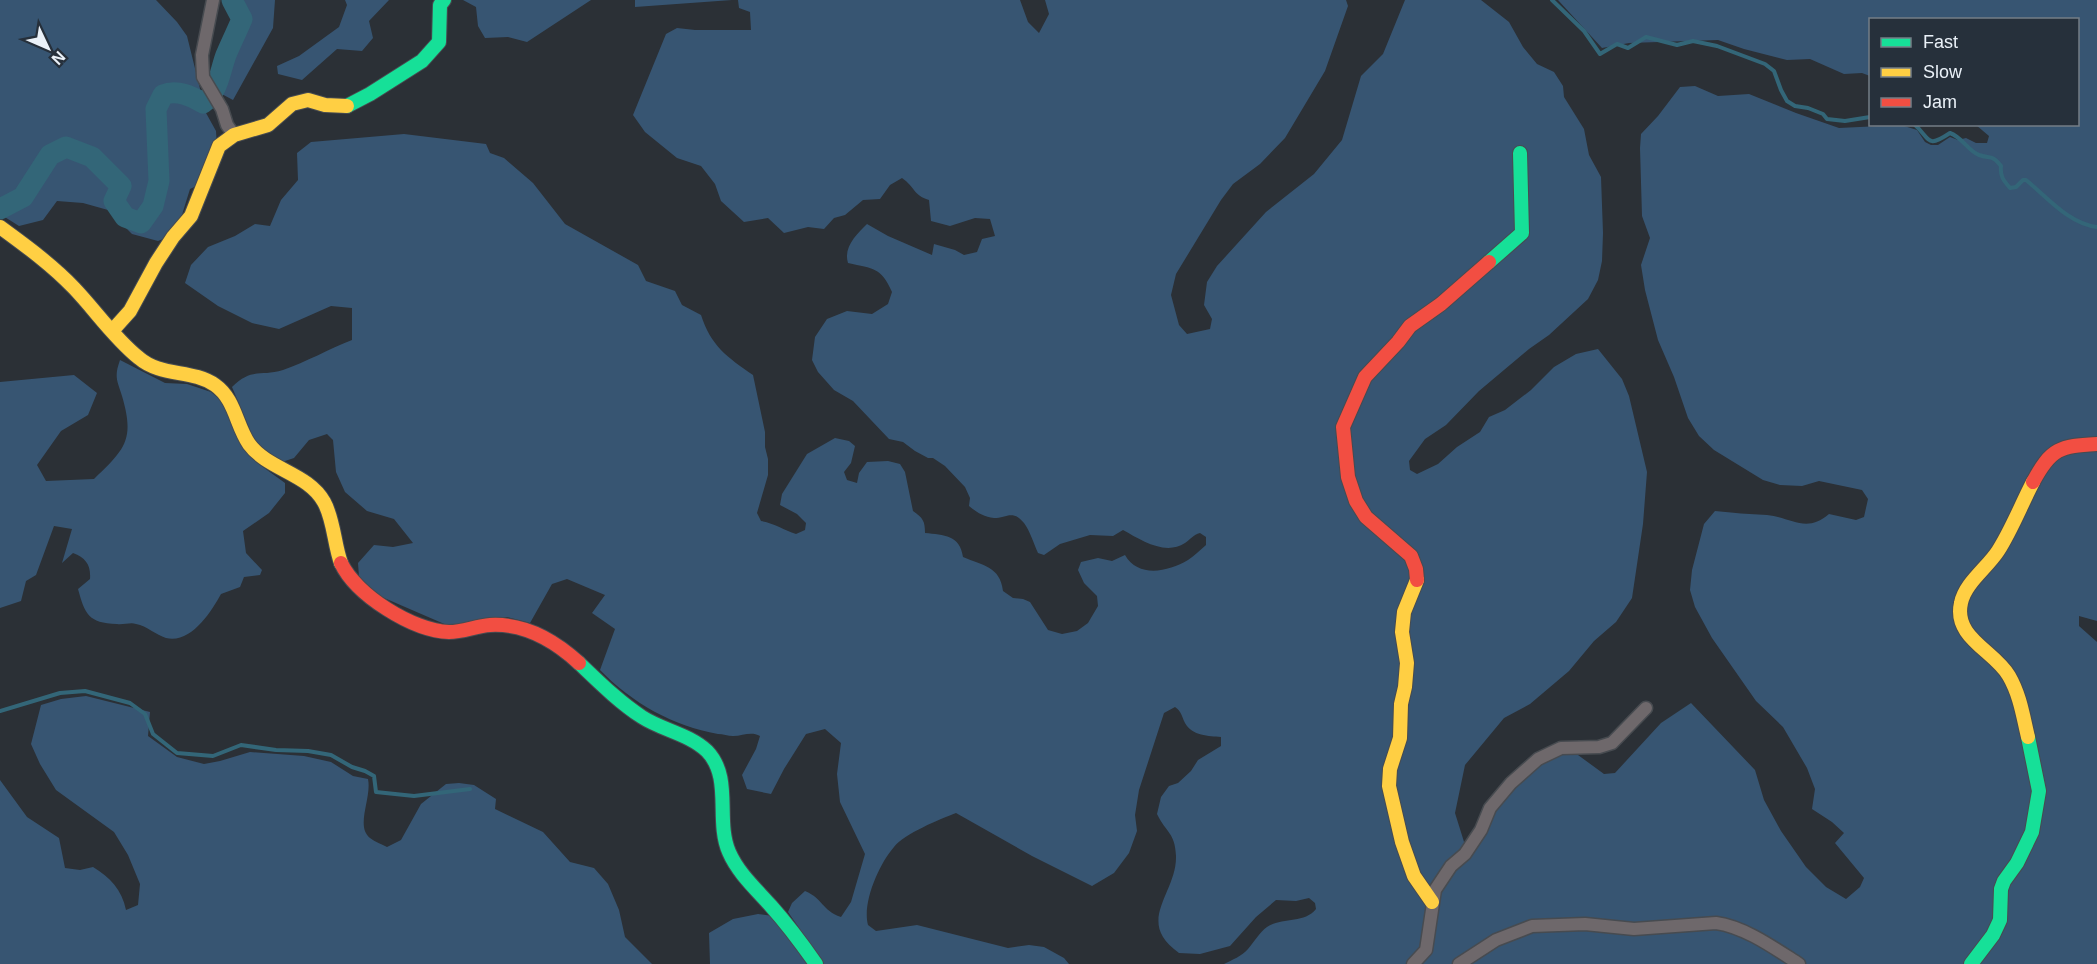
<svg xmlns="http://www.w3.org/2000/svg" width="2097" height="964" viewBox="0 0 2097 964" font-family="Helvetica,sans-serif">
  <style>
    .forest { fill: #375572 }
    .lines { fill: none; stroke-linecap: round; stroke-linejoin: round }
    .stream { stroke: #336678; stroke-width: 4 }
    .river { stroke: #336678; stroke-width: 21 }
    .street-casing { stroke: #474b50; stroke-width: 15 }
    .fast-casing { stroke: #474b50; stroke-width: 16 }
    .slow-casing { stroke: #474b50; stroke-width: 16 }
    .jam-casing { stroke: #474b50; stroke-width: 16 }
    .street { stroke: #6e686b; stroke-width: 12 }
    .fast { stroke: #16e098; stroke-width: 14 }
    .slow { stroke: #ffcf43; stroke-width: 14 }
    .jam { stroke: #f24e42; stroke-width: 14 }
  </style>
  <rect width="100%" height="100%" fill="#2b3036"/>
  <!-- forest -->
  <path class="forest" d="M0,0H156L177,22L187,36L206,113L216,131L218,164L209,180L190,189L176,234L158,241L132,234L108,210L83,203L57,201L43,220L19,226L0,214Z
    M243,0H275L273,28L233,100L218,92L211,80L229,31L244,10Z
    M345,0H389L369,21L373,38L362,51L337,49L302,80L278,74L277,66L299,56L339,27L347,5Z
    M463,0H591L527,42L508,37L485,38L478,26L476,7Z
    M635,0H732L635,7Z
    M738,0H1020L1028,22L1039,33L1049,14L1045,0H1346L1348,6L1325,71L1285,138L1260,164L1233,184L1221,200L1176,274L1171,295L1179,325L1187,334L1210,329L1212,319L1204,305L1207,282L1217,266L1266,212L1314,174L1342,140L1361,76L1383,54L1405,0H1481L1509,22L1523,47L1537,64L1554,72L1563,86L1564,97L1584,129L1589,155L1601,177L1603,233L1602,261L1598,280L1588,299L1549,335L1529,349L1479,391L1446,425L1425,439L1409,461L1410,470L1417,474L1438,464L1457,447L1480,432L1489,417L1505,410L1531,390L1554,367L1576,354L1598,349L1622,379L1629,396L1647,472L1643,524L1632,598L1616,622L1594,641L1569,671L1530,704L1504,718L1465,765L1455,813L1465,845L1490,819L1511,791L1536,767L1563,752L1578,755L1604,774L1615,773L1661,723L1691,703L1755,770L1764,800L1781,831L1806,867L1826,887L1846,899L1860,887L1864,878L1835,843L1844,833L1832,822L1812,809L1815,789L1807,768L1783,727L1756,701L1712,638L1695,607L1690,590L1692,570L1704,524L1715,511C1733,513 1749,514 1767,515C1791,517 1806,534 1829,514L1856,520L1864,517L1868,499L1862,490L1819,481L1802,486L1780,485L1763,480L1714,450L1699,436L1688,418L1674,377L1658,340L1645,290L1641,265L1650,238L1642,216L1640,148L1641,134L1658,116L1680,87L1695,86L1718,96L1749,94L1796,113L1839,128L1901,125L1917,130L1925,142L1931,145H1938L1950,137L1958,140L1966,138L1976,143H1987L1989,136L1976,125L2078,124V20H1870V76L1862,73L1844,74L1810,59L1787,60L1744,49L1718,40L1629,43L1602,48L1558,0H2097V621L2079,616V626L2097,642V964H1224C1232,960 1242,956 1248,949C1254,942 1260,932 1267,927C1282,917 1304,924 1316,909L1315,903L1309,898L1296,901L1276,900L1256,917L1230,946L1200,954L1179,953C1134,921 1177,894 1176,856C1175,832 1166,833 1157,814L1161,797L1169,786L1178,783L1191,771L1198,760L1221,746V737C1209,736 1192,736 1185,723C1181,715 1182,712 1175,707L1164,713L1139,790L1135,815L1137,831L1129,853L1114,873L1092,886L1032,856L956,813C940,819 904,834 894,847C879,864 862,903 868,925L876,931L917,925L1008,948L1029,945L1044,947L1064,958L1069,964H824L788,912L792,903L805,891C824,899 821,910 841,917L851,902L865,854L840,802L837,774L841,743L825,729L806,734L784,769L771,794L747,789L742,775L756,749L760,736C751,731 743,736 733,736C728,736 723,734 718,734C673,726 632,703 600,670L615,629L592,613L605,595L567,579L552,584L530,623L507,617L449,626L375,594L359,577L358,563L374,545L393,547L413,543L394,519L367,511L345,492L336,472L333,440L327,434L309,440L294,458L282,462L258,449L232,387C252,367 261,377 283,370C306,362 329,349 352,340V308L331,306L279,329L252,323L218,306L185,283L191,265L208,247L235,236L255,224L270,226L281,200L298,180L297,153L311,142L404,134L486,144L490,153L504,158L533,183L565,224L638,265L646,281L675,291L682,305L701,315C711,346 727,357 753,375L765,432V447L768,459V475L757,513L761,521C774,523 784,530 796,534L805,530L806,523L797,514L780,505L782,494L807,454L835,438L849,441L855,446L851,463L844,472L847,480L857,483L859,473L867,462L888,461L900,464L905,472L913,511C923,518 925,521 925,533C944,535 960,535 963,557C983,566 1000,566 1003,591L1013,598L1023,599L1030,602L1048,630L1062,634L1077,631L1088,623L1098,606L1097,596L1084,583L1078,570L1081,562L1098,558L1112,561L1125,555C1138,578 1168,572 1188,560C1194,556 1200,550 1206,545V537L1200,533C1193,535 1191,539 1185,543C1165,556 1141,540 1123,530L1113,536L1090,535L1060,544L1044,555L1038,553C1034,544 1030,531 1024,523C1013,509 1006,518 994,518C984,517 976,512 969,506L970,498L965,487L945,466L933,458H928L915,451L903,442L889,439L853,401L834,390L818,372L812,360L815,337L827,319L847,311L872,314L888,304L892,292C881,267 874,269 848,263C843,247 857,234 867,224L888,236L932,255L934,244L955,250L964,255L977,252L982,239L995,236L990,219L975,218L950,226L931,221L929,200C913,195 915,187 902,178L890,185L880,199L863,200L845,215L834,218L824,229L808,227L784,233L768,218L744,222L721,201L715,184L701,166L677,158L645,132L633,115L666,34L677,28L695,30H751L750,12L739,8Z
    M120,360L165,383L187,384L211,392L224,403L256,462L285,483V493L269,513L243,531L246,553L262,570L260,575L244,577L240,587L221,594C211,612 191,644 166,638C156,635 147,626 136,624C131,622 123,625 117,624C88,623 85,614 78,589L90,579C91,565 86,558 73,553L62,563L72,529L54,526L36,575L26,581L21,601L0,608V382L74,375L97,393L88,415L61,431L37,465L46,481L94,479C125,449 135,440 122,396C117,380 114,377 120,360Z
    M86,696L150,712L148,736L177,757L204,764L220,761L250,752L304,756L331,762L353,776L368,779C372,798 355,826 370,838C375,842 382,844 387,847L401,840L421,804L446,784L459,783L474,785L496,799L495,809L543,832L570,862L594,868L608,884L619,910L625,937L652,964H0V780L27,817L59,838L65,868L80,870L93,867C110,877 122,890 126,910L138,905L140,884L128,855L114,832L56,790L40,764L31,744L41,705L61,699Z
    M758,914L773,916L809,964H710L709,933L733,919Z"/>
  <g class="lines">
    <!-- stream -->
    <path class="stream" d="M1552,0L1584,31L1600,54L1617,44L1628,48L1646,37L1677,45L1693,41L1717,46L1765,64L1774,71L1781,90L1787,101L1795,106L1808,108L1823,114L1827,119L1845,121L1870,117
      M1914,124C1931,139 1926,149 1950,133C1962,137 1968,151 1979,155C1990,159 1992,154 2001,166C2000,176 2003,180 2010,188L2016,187L2023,180H2026C2047,197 2069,224 2097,227
      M0,711L60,693L85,691L130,703L145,714L153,734L177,753L213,756L241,745L276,750L308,751L331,755L352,767L365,771L374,776L376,792L414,796L470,789"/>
    <!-- river -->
    <path class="river" d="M0,209L23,197L50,155L66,147L92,157L121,186L114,201L125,217L141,223L153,206L159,181L156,109L163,95C177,89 191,96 203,103C218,93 220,71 226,55C231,43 237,31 242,19L232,0"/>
    <defs>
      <path id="street" d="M213,0L202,55L203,77L222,109L227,125L234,135
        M1413,964L1426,950L1435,890L1451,866L1465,854L1481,830L1490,808L1511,783L1538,759L1561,748L1599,747L1612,743L1646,708
        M1459,964L1496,940L1532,926L1585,924L1634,929L1716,923C1745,927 1774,948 1799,964"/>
      <path id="fast" d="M347,106L370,94L422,61L439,42L440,5L444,0
        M1489,262L1522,233L1520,153
        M579,663C599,682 619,702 642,717C662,730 689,734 707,751C733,778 715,820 729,852C738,873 756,889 771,906C787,924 802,944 816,964
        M1971,964L1993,935L2000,920L2001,889L2004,881L2017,863L2032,832L2039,791L2028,737"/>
      <path id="slow" d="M0,227C26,246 52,265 74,288C96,311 114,338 139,358C161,377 192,369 215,385C235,399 236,425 249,444C268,470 308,473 324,502C334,520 334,544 341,563
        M112,331L130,311L156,263L173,237L191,216L219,146L234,135L268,125L292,104L308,100L325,105L347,106
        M1417,580L1404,612L1402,632L1407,663L1405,687L1401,704L1400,738L1390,769L1389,786L1402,842L1414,876L1432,902
        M2028,737C2023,716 2020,695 2009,676C1995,651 1953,638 1961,603C1965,583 1987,568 1998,551C2012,529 2021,505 2033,482"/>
      <path id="jam" d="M2033,482C2051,448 2060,446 2097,444
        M341,563C356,595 413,631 449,632C463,632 476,626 490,625C525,623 554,640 579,663
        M1417,580L1416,569L1411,556L1366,517L1356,501L1348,477L1343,427L1365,377L1398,342L1410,326L1441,304L1489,262"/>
    </defs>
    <!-- street casing -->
    <use href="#street" class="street-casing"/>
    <!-- fast casing -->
    <use href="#fast" class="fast-casing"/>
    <!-- slow casing -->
    <use href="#slow" class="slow-casing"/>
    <!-- jam casing -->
    <use href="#jam" class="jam-casing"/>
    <!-- street -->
    <use href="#street" class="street"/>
    <!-- fast -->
    <use href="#fast" class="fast"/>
    <!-- slow -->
    <use href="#slow" class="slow"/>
    <!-- jam -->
    <use href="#jam" class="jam"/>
  </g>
  <!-- legend -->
  <rect x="1869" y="18" width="210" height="108" fill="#26303b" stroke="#747d87" stroke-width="1.5"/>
  <rect x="1881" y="38" width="30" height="9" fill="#16e098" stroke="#747d87" stroke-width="1.5"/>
  <text x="1923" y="48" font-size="18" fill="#eaf1f8">Fast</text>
  <rect x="1881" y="68" width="30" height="9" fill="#ffcf43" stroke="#747d87" stroke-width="1.5"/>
  <text x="1923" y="78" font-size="18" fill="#eaf1f8">Slow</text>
  <rect x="1881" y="98" width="30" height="9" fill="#f24e42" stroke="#747d87" stroke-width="1.5"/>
  <text x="1923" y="108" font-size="18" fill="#eaf1f8">Jam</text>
  <!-- north arrow -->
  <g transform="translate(48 48) rotate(134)" stroke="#26303b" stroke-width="4.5" paint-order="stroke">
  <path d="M0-4.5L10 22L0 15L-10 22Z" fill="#eaf1f8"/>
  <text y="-9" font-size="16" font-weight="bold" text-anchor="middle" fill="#eaf1f8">N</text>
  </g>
</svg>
